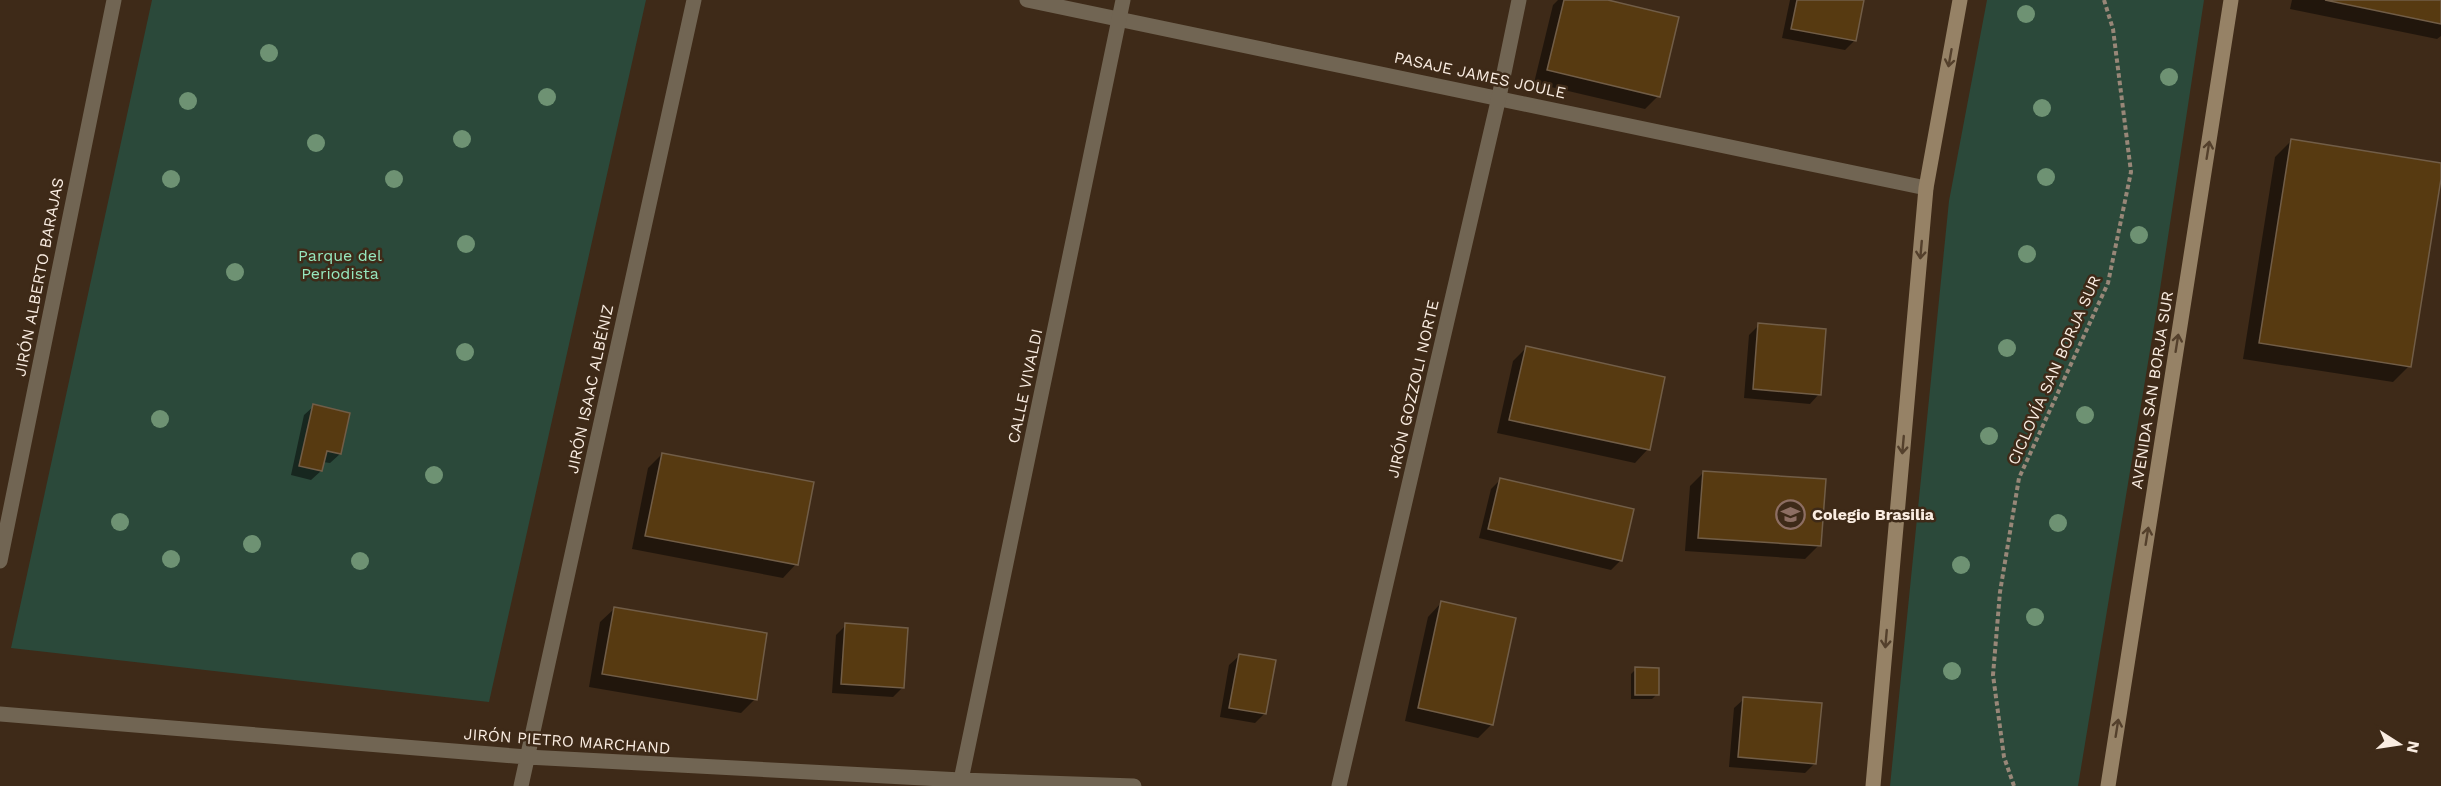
<svg xmlns="http://www.w3.org/2000/svg" width="2441" height="786" viewBox="0 0 2441 786" font-family="'Work Sans',sans-serif">
  <style>
    .green { fill: #2b493a }
    .shadow { fill: #0007 }
    .building { fill: #573a11; stroke: #715d47; stroke-width: 1.5 }
    .lines { fill: none; stroke-linecap: round; stroke-linejoin: round }
    .path { stroke: #988778; stroke-width: 4; stroke-dasharray: 4.5 3; stroke-linecap: butt }
    .pedestrian { stroke: #716553; stroke-width: 15 }
    .minor { stroke: #716553; stroke-width: 15 }
    .secondary { stroke: #968266; stroke-width: 15 }
    .tree { fill: #6e9273 }
    .oneway { stroke: #54402c }
    .labels { text-anchor: middle; dominant-baseline: central; stroke-width: 5; stroke-linejoin: round; paint-order: stroke }
    .street-label { font-size: 16px; fill: #faede2; stroke: #3e2a18 }
    .park-label { font-size: 16px; fill: #96e7be; stroke: #3e2a18 }
    .poi-label { font-size: 16px; font-weight: bold; fill: #faede2; stroke: #3e2a18; text-anchor: start }
  </style>
  <rect width="100%" height="100%" fill="#3e2a18"/>
  <!-- green -->
  <path class="green" d="M152,0H646L489,702L11,648Z
    M1987,0H2204L2159,296L2078,786H1890L1949,201Z"/>
  <!-- shadow -->
  <path class="shadow" d="M1558,0H1601L1658,96L1645,109L1534,83L1553,5Z
    M1790,0H1862L1854,41L1845,50L1782,38Z
    M2292,0H2441V36L2437,39L2290,9Z
    M2292,140L2441,164L2409,366L2393,382L2243,359L2275,157Z
    M1759,325L1819,394L1810,404L1744,398L1749,335Z
    M1526,348L1648,449L1635,463L1497,433L1513,361Z
    M314,406L340,454L330,463L323,462L321,471L311,480L291,475L304,415Z
    M662,454L796,564L783,578L632,549L648,468Z
    M1703,473L1819,545L1805,559L1685,551L1690,486Z
    M1501,479L1621,560L1611,570L1479,538L1491,489Z
    M1441,603L1492,724L1478,738L1405,721L1428,617Z
    M614,609L755,699L741,713L589,687L600,622Z
    M846,625L902,688L893,697L832,693L836,635Z
    M1239,656L1265,713L1255,723L1220,717L1229,665Z
    M1636,669L1657,694L1652,699H1631V674Z
    M1744,699L1815,763L1805,773L1729,767L1734,708Z"/>
  <!-- building -->
  <path class="building" d="M1564,0H1608L1679,17L1660,97L1547,70Z
    M1797,0H1864L1856,41L1791,29Z
    M2325,0H2441V24Z
    M2291,139L2441,163V179L2411,367L2259,343Z
    M1758,323L1826,329L1821,395L1753,389Z
    M1526,346L1665,377L1650,450L1509,420Z
    M313,404L350,413L341,454L327,451L322,471L299,466Z
    M662,453L814,482L798,565L645,536Z
    M1703,471L1826,479L1821,546L1698,538Z
    M1500,478L1634,509L1622,561L1488,529Z
    M1441,601L1516,618L1493,725L1418,708Z
    M614,607L767,633L757,700L602,674Z
    M845,623L908,628L904,688L841,684Z
    M1239,654L1276,660L1266,714L1229,708Z
    M1635,667L1659,668V695H1635Z
    M1743,697L1822,703L1816,764L1738,757Z"/>
  <g class="lines">
    <!-- path -->
    <path class="path" d="M2014,786L2004,757L1993,675L2000,592L2019,478L2108,283L2131,172L2113,29L2104,0"/>
    <!-- pedestrian -->
    <path class="pedestrian" d="M1027,0L1926,188"/>
    <!-- minor -->
    <path class="minor" d="M0,561L114,0
      M0,714L527,757L961,780L1134,786
      M961,780L1123,0
      M521,786L694,0
      M1339,786L1499,97L1519,0"/>
    <!-- secondary -->
    <path class="secondary" d="M1873,786L1926,188L1960,0
      M2108,786L2231,0"/>
  </g>
  <!-- trees -->
  <g class="tree">
    <circle cx="2026" cy="14" r="9"/>
    <circle cx="269" cy="53" r="9"/>
    <circle cx="2169" cy="77" r="9"/>
    <circle cx="547" cy="97" r="9"/>
    <circle cx="188" cy="101" r="9"/>
    <circle cx="2042" cy="108" r="9"/>
    <circle cx="462" cy="139" r="9"/>
    <circle cx="316" cy="143" r="9"/>
    <circle cx="2046" cy="177" r="9"/>
    <circle cx="171" cy="179" r="9"/>
    <circle cx="394" cy="179" r="9"/>
    <circle cx="2139" cy="235" r="9"/>
    <circle cx="466" cy="244" r="9"/>
    <circle cx="2027" cy="254" r="9"/>
    <circle cx="235" cy="272" r="9"/>
    <circle cx="2007" cy="348" r="9"/>
    <circle cx="465" cy="352" r="9"/>
    <circle cx="2085" cy="415" r="9"/>
    <circle cx="160" cy="419" r="9"/>
    <circle cx="1989" cy="436" r="9"/>
    <circle cx="434" cy="475" r="9"/>
    <circle cx="120" cy="522" r="9"/>
    <circle cx="2058" cy="523" r="9"/>
    <circle cx="252" cy="544" r="9"/>
    <circle cx="171" cy="559" r="9"/>
    <circle cx="360" cy="561" r="9"/>
    <circle cx="1961" cy="565" r="9"/>
    <circle cx="2035" cy="617" r="9"/>
    <circle cx="1952" cy="671" r="9"/>
  </g>
  <!-- one-way arrows -->
  <defs><path id="oneway-shaft" d="M-6 0H5M1.5-3L5.5 0L1.5 3" fill="none" stroke-width="1.6" stroke-linecap="round" stroke-linejoin="round" transform="scale(1.5)"/></defs>
  <g class="oneway">
    <use href="#oneway-shaft" transform="translate(1950 58) rotate(100)"/>
    <use href="#oneway-shaft" transform="translate(2208 150) rotate(-81)"/>
    <use href="#oneway-shaft" transform="translate(1921 250) rotate(95)"/>
    <use href="#oneway-shaft" transform="translate(2177 343) rotate(-81)"/>
    <use href="#oneway-shaft" transform="translate(1903 445) rotate(95)"/>
    <use href="#oneway-shaft" transform="translate(2147 536) rotate(-81)"/>
    <use href="#oneway-shaft" transform="translate(1886 639) rotate(95)"/>
    <use href="#oneway-shaft" transform="translate(2117 728) rotate(-81)"/>
  </g>
  <!-- icons -->
  <defs>
    <symbol id="school-ring" viewBox="-11 -11 22 22"><circle r="9.5" fill="#3e2a18" stroke="#8d6e63" stroke-width="1.5"/><path d="M0-5L7-2L0 1L-7-2ZM-4 1L0 2.5L4 1V4Q0 6-4 4Z" fill="#8d6e63"/></symbol>
  </defs>
  <g fill-rule="evenodd">
    <use href="#school-ring" x="1774" y="498" width="33" height="33"/>
  </g>
  <g class="labels">
    <!-- street labels -->
    <g class="street-label">
      <text transform="translate(1480 75) rotate(12)">PASAJE JAMES JOULE</text>
      <text transform="translate(39 277) rotate(-79)">JIRÓN ALBERTO BARAJAS</text>
      <text transform="translate(2054 370) rotate(-66)">CICLOVÍA SAN BORJA SUR</text>
      <text transform="translate(1025 386) rotate(-78)">CALLE VIVALDI</text>
      <text transform="translate(590 389) rotate(-78)">JIRÓN ISAAC ALBÉNIZ</text>
      <text transform="translate(1413 389) rotate(-77)">JIRÓN GOZZOLI NORTE</text>
      <text transform="translate(2152 390) rotate(-81)">AVENIDA SAN BORJA SUR</text>
      <text transform="translate(567 741) rotate(4)">JIRÓN PIETRO MARCHAND</text>
    </g>
    <!-- park labels -->
    <g class="park-label">
      <text x="340" y="255">Parque del<tspan x="340" dy="18">Periodista</tspan></text>
    </g>
    <!-- poi labels -->
    <g class="poi-label">
      <text x="1812" y="514">Colegio Brasilia</text>
    </g>
  </g>
  <!-- north arrow -->
  <g transform="translate(2399 744) rotate(102)" stroke="#3e2a18" stroke-width="4.5" paint-order="stroke">
  <path d="M0-4.5L10 22L0 15L-10 22Z" fill="#faede2"/>
  <text y="-9" font-size="16" font-weight="bold" text-anchor="middle" fill="#faede2">N</text>
  </g>
</svg>
